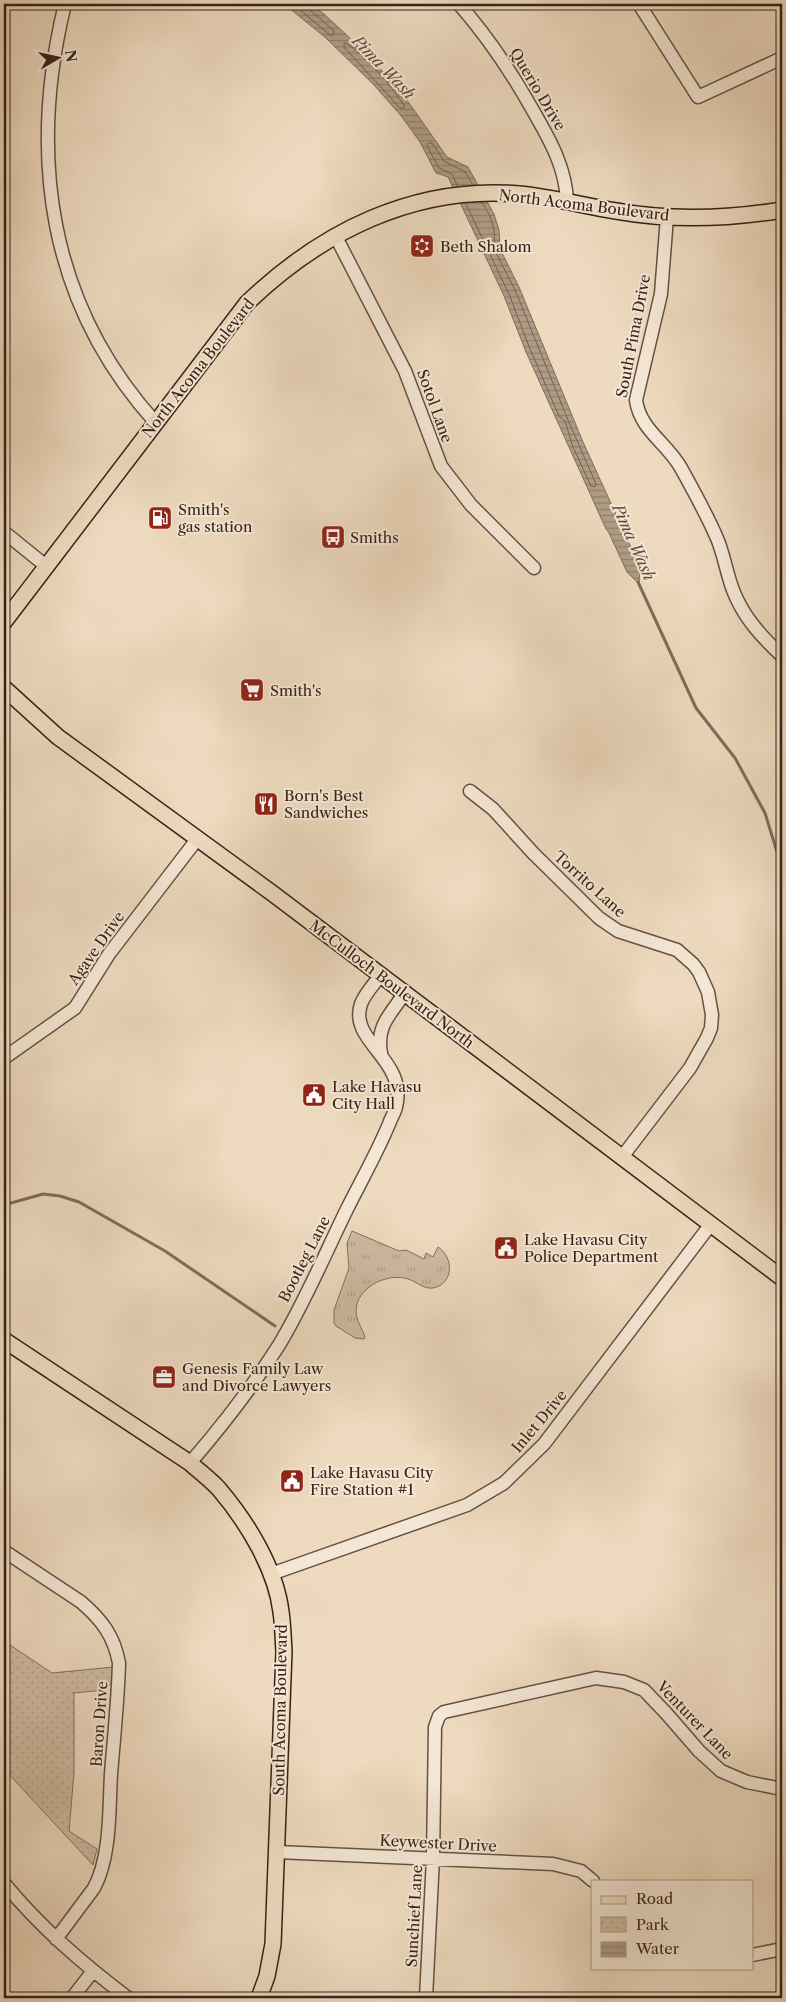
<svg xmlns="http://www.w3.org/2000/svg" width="786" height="2002" viewBox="0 0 786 2002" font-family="'Libre Caslon Text',serif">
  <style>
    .grass { fill: url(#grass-tufts); stroke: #836f5e }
    .park { fill: url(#park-dots); stroke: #836f5e }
    .water { fill: url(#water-rules); stroke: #806c5a }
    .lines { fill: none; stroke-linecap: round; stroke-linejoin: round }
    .shore { stroke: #74604f; stroke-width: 1 }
    .stream { stroke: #806c5a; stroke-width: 3 }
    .minor-casing { stroke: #655142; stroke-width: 15 }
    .major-casing { stroke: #372318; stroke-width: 18 }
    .minor { stroke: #f4e7d5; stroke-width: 12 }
    .major { stroke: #eedabf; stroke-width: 15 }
    .labels { text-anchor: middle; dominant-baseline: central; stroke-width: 4; stroke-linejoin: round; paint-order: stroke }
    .street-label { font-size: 15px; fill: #372318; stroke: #f4e7d5 }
    .poi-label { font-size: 15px; fill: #372318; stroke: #f4e7d5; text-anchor: start }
    .water-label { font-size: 16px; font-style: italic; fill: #614d3e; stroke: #f4e7d5 }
  </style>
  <defs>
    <pattern id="grass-tufts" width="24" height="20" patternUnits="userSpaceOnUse" patternTransform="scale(1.25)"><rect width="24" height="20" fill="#cfbba3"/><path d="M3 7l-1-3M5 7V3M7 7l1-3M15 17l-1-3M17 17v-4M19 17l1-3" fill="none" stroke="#b2a08c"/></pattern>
    <pattern id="park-dots" width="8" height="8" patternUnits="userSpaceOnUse" patternTransform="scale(1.25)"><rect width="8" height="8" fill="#cfbba3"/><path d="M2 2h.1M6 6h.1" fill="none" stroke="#b2a08c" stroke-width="1.8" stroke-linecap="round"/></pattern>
    <pattern id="water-rules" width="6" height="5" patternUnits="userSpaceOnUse" patternTransform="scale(1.25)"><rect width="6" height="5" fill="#b09c86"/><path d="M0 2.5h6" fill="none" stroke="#907f6d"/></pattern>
  </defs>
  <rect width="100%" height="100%" fill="#eedabf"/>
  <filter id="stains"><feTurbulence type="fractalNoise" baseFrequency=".004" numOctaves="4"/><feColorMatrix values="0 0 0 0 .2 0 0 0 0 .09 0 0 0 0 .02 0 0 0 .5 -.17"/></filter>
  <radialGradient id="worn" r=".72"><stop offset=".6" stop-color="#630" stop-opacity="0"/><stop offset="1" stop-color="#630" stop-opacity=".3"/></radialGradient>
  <!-- grass -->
  <path class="grass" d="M352,1231L399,1251L406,1250L424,1259L426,1253L433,1257L438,1247C454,1257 454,1284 433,1288C423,1290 414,1279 404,1278C384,1274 356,1289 356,1311C356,1320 362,1328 365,1337L364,1339L355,1338L336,1326L334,1323V1310L349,1268L347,1243Z"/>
  <!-- park -->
  <path class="park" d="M4,1641L52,1673L114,1667L112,1683L105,1690L74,1693V1773L69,1831L97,1849L93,1865L4,1769Z"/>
  <!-- water -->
  <path class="water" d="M284,4H309L324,14L366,53L402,93L447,157L468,167L494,214L499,230L500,249L519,287L583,442L640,567L639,584L627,572L609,533L606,529L526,352L504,296L448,177L436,173L420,142L402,117L374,85L326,38Z"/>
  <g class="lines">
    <!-- shore -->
    <path class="shore" d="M293,4L330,35H333L334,31L309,9L307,4
      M346,43C367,56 390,85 404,105V108H400L344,47V44Z
      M458,187L452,174L439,168L427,146L428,143H432L444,161L465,172L473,185
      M466,204L509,294L530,349L559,416L565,421L573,447L591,486L595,487L596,484L568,420L515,290L495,251L494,230L490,216L482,202"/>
    <!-- stream -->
    <path class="stream" d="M638,582L696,708L735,758L765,813L782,868
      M4,1205L43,1194L60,1196L79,1202L165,1251L275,1326"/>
    <defs>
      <path id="minor" d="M65,4C28,155 48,303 155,422
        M459,4C487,36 510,70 531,107C548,137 566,166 567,202
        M639,4L698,97L782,58
        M667,217L661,294L636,400C640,430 667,443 681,468C693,490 706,513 716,536C724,553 726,572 733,590C743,617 762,637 782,656
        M335,235L405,371L441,466L471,505L534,568
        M4,532L46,566
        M470,791L493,809L533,853L599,918L618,931L677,950L693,964L699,972L708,992L712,1015L711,1028L707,1038L690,1068L622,1157
        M381,1053C376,1026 390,1015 404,994
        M4,1058L75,1008L109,954L198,838
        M190,1463C222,1426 253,1386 279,1345C305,1302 325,1254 347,1209C361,1181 377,1153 389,1124C391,1118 395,1112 396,1107C408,1059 348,1042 361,1004C364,995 374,984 380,976
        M4,1551L81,1602C102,1620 114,1636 119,1663C118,1700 114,1737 111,1774C109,1808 111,1857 94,1888L56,1939
        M271,1574L467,1505L504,1483L544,1444L711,1224
        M277,1852L553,1864L581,1871L593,1881
        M4,1883C41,1928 82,1963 128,1998
        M752,1955L782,1949
        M72,1998L93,1971
        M426,1998L433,1858L435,1727L439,1716L444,1712L596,1678L624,1682L644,1690L666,1713L699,1751L721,1771L747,1782L782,1789"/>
      <path id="major" d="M4,622L247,303C321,232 414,185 519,194C552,197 584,206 616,211C672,221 727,219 782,210
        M4,688L58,737L272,893L782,1278
        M4,1340L190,1463C200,1472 211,1480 219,1489C247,1522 276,1569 281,1612C283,1625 283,1638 284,1651L273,1944L267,1976L259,1998"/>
    </defs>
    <!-- minor casing -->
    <use href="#minor" class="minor-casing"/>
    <!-- major casing -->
    <use href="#major" class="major-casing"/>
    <!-- minor -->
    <use href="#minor" class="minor"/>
    <!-- major -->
    <use href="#major" class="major"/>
  </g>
  <!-- icons -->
  <defs>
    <symbol id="synagogue-square" viewBox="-11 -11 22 22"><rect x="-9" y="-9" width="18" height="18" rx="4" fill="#8f2418" stroke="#f4e7d5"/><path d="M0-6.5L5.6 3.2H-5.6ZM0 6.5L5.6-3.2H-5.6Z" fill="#fff"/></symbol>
    <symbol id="fuel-square" viewBox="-11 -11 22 22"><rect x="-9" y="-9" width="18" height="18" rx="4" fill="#8f2418" stroke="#f4e7d5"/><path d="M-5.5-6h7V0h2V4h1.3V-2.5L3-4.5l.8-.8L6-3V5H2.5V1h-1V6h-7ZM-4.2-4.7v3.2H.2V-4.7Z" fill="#fff"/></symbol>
    <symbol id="bus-square" viewBox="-11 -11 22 22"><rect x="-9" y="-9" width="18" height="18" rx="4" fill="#8f2418" stroke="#f4e7d5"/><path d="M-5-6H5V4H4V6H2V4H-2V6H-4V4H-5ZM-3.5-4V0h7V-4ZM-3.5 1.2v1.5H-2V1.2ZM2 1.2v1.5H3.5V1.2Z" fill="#fff"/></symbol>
    <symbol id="supermarket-square" viewBox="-11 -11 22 22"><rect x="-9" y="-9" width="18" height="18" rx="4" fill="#8f2418" stroke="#f4e7d5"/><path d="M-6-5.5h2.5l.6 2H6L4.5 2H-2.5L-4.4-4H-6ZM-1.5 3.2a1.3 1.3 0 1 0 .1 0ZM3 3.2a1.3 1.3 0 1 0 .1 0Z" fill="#fff"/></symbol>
    <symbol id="restaurant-square" viewBox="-11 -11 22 22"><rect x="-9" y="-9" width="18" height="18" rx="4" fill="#8f2418" stroke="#f4e7d5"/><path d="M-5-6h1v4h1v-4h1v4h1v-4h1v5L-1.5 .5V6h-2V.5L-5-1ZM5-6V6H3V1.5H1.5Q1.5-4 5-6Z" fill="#fff"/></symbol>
    <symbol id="civic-square" viewBox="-11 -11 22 22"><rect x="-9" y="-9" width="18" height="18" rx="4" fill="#8f2418" stroke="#f4e7d5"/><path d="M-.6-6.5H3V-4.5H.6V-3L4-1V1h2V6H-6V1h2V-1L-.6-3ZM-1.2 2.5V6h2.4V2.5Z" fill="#fff"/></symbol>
    <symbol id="office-square" viewBox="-11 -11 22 22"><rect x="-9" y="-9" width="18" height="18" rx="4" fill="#8f2418" stroke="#f4e7d5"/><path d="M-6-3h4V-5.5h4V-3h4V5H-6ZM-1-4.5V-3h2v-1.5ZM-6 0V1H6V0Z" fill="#fff"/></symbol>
  </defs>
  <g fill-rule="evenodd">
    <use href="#synagogue-square" x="408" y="232" width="28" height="28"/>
    <use href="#fuel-square" x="146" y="504" width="28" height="28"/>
    <use href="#bus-square" x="319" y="523" width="28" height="28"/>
    <use href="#supermarket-square" x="238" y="676" width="28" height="28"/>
    <use href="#restaurant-square" x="252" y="790" width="28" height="28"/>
    <use href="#civic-square" x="300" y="1081" width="28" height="28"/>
    <use href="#civic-square" x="492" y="1234" width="28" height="28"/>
    <use href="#office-square" x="150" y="1363" width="28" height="28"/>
    <use href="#civic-square" x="278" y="1467" width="28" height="28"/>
  </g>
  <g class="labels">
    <!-- street labels -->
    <g class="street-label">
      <text transform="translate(538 89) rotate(59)">Querio Drive</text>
      <text transform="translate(584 205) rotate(7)">North Acoma Boulevard</text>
      <text transform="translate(633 336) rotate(-79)">South Pima Drive</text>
      <text transform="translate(198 368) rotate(-52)">North Acoma Boulevard</text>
      <text transform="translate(435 406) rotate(70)">Sotol Lane</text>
      <text transform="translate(590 884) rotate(42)">Torrito Lane</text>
      <text transform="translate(96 948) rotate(-55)">Agave Drive</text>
      <text transform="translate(392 984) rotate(37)">McCulloch Boulevard North</text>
      <text transform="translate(304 1259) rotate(-63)">Bootleg Lane</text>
      <text transform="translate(539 1421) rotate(-50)">Inlet Drive</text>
      <text transform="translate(280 1710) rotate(-89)">South Acoma Boulevard</text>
      <text transform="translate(695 1720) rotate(46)">Venturer Lane</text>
      <text transform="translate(99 1724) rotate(-86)">Baron Drive</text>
      <text transform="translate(438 1843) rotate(3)">Keywester Drive</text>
      <text transform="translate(414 1916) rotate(-87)">Sunchief Lane</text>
    </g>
    <!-- poi labels -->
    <g class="poi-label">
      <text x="440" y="246">Beth Shalom</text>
      <text x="178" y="509">Smith's<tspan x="178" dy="17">gas station</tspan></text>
      <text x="350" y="537">Smiths</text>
      <text x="270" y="690">Smith's</text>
      <text x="284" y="795">Born's Best<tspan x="284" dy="17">Sandwiches</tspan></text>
      <text x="332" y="1086">Lake Havasu<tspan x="332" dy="17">City Hall</tspan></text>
      <text x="524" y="1239">Lake Havasu City<tspan x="524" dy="17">Police Department</tspan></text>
      <text x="182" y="1368">Genesis Family Law<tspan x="182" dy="17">and Divorce Lawyers</tspan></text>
      <text x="310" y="1472">Lake Havasu City<tspan x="310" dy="17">Fire Station #1</tspan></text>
    </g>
    <!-- water labels -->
    <g class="water-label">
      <text transform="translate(384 67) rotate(46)">Pima Wash</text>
      <text transform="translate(634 542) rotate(66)">Pima Wash</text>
    </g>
  </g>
  <!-- margin -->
  <rect width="786" height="2002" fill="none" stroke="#eedabf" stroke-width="20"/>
  <rect x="5" y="5" width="776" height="1992" fill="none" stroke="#372318" stroke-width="2.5"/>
  <rect x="10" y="10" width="766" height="1982" fill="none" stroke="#372318"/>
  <!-- legend -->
  <rect x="591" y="1880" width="162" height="90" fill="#f4e7d5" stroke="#a89989"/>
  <rect x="601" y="1896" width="25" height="8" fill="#eedabf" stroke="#a89989"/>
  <text x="636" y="1904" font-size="15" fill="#372318">Road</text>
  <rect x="601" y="1917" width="25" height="15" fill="url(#park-dots)" stroke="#a89989"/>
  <text x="636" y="1930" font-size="15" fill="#372318">Park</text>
  <rect x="601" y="1942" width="25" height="15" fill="url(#water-rules)" stroke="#a89989"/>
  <text x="636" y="1954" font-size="15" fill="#372318">Water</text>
  <!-- north arrow -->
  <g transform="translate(58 58) rotate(81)" stroke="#f4e7d5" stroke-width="4" paint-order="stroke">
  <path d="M0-4L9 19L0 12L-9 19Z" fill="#372318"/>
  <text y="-8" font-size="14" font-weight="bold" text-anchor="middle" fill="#372318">N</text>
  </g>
  <rect width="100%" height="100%" filter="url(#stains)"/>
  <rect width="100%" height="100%" fill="url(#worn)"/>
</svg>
